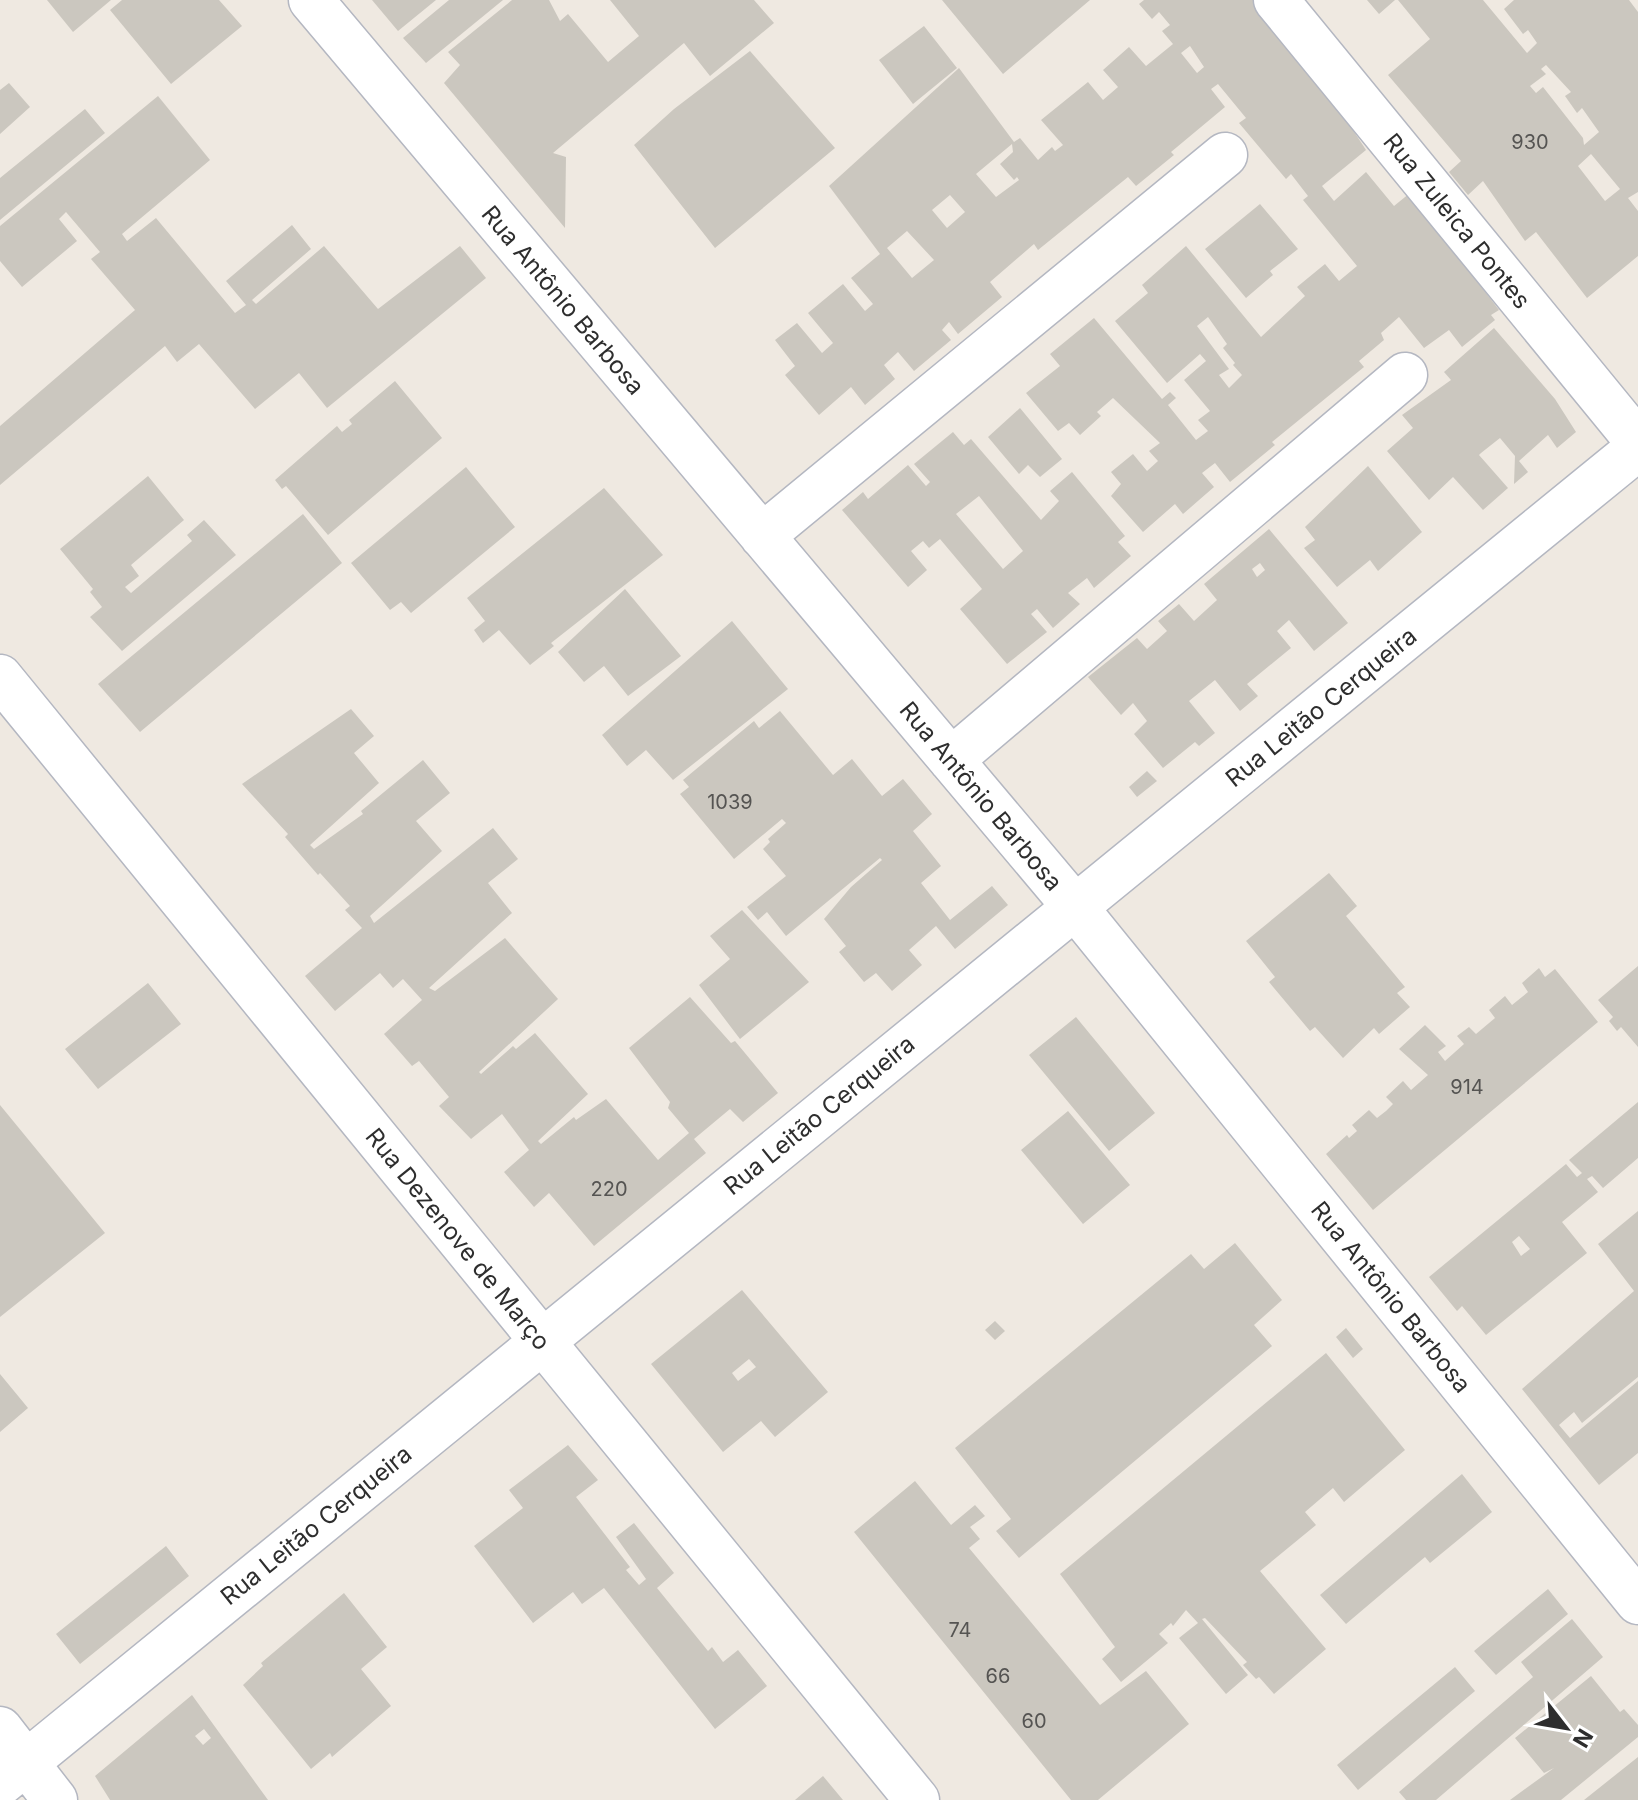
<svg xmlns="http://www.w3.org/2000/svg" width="1638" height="1800" viewBox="0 0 1638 1800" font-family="Inter,sans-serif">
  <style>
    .building { fill: #cbc7bf; fill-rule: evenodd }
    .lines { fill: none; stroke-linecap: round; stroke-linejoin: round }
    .minor-casing { stroke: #b4b7c1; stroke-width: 47 }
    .minor { stroke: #fff; stroke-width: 44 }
    .labels { text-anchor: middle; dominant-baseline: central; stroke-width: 6; stroke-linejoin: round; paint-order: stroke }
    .number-label { font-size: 20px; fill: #555452 }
    .street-label { font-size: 24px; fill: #2e2e2e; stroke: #fff }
  </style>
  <rect width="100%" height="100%" fill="#efe9e1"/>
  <!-- building -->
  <path class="building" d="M47,0H111L73,32Z
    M122,0H219L242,26L171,84L110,10Z
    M372,0H436L398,31Z
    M449,0H503L426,63L403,38Z
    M512,0H549L560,21L568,14L608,62L639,36L610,0H754L774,23L710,76L684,43L553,153L566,157L565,228L444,83L460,65L448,52Z
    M942,0H1090L1003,74Z
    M1144,0H1260L1355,120L1349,124L1366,150L1322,186L1334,201L1366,172L1394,206L1410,193L1499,310L1491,315L1495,320L1462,347L1449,330L1424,348L1399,317L1381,333L1384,340L1359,361L1364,367L1272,442L1275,445L1230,482L1215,463L1202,473L1214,487L1183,514L1175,504L1143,532L1111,496L1121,484L1111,472L1133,454L1147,471L1158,461L1149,451L1160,443L1113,398L1097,412L1101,416L1080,435L1069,423L1058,431L1026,393L1060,366L1050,354L1094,318L1162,399L1170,392L1176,398L1168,405L1196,440L1208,431L1198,420L1210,411L1184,380L1206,361L1200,354L1167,383L1115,321L1148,293L1142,285L1186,246L1261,337L1305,296L1297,287L1325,264L1339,281L1357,266L1303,200L1308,196L1291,174L1286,179L1239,123L1246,118L1218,84L1211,89L1225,107L1171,152L1174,155L1136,186L1128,177L1038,250L1034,244L990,282L1002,297L958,334L949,322L942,330L951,340L914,371L898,352L884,365L895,379L865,405L851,387L819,415L785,375L795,366L775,340L797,323L822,353L833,343L808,313L843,284L865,311L873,304L851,278L880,254L829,186L959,68L1014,142L1020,138L1038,160L1052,147L1055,151L1063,145L1041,120L1088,82L1103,100L1118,87L1103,70L1129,47L1146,66L1173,44L1162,31L1170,25L1159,12L1152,19L1139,4ZM1190,46L1204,67L1197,73L1181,53ZM1012,144L1013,152L1000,164L1014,180L1017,177L1019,180L996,197L976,174ZM950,195L965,212L947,228L932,210ZM907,231L934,260L912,278L887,248ZM1208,317L1227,344L1223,348L1235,363L1233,365L1242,375L1229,388L1219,375L1229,369L1197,326Z
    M1367,0H1395L1379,14Z
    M1398,0H1483L1527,53L1537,43L1528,30L1523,34L1504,9L1514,0H1629L1638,12V192L1628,198L1638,211V256L1587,298L1536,232L1525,241L1483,181L1468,195L1449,172L1461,161L1388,75L1430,39ZM1546,65L1571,92L1565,96L1577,113L1582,108L1599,132L1584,145L1583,138L1543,87L1536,93L1530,86L1546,74L1541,69ZM1591,154L1620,189L1605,201L1578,166Z
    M924,26L957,68L913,104L879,60Z
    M750,51L835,148L715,248L634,145L674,109Z
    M9,83L30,107L0,134V90Z
    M158,96L210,160L122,234L127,241L156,218L235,313L246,305L226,281L292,225L311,249L252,300L256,304L324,246L378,309L460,246L486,278L327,408L299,373L255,409L199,344L177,362L165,346L0,485V426L135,310L91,259L100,252L66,212L59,219L77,241L22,287L0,261V226Z
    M85,109L105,133L0,220V178Z
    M1260,204L1298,249L1270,271L1273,275L1246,298L1205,249Z
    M1494,328L1555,399L1576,432L1557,448L1548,435L1519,461L1528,472L1514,484L1515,456L1500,438L1481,453L1479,455L1508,488L1483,510L1453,477L1429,500L1387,451L1413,428L1402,415L1451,380L1444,372Z
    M395,381L442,438L328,535L286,486L282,489L275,480L337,426L342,432L352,424L349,420Z
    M1020,408L1062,459L1040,477L1028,465L1019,474L988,437Z
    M953,432L964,445L971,439L1041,520L1059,501L1050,491L1072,472L1125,536L1118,542L1131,556L1094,588L1087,578L1068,593L1080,604L1053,628L1037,609L1031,614L1047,632L1007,664L960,609L982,589L940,539L929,548L923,541L911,551L927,570L908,587L842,510L863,492L868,499L908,465L926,486L930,482L914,464ZM979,496L1023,551L1003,569L956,514Z
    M1368,466L1422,532L1378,571L1370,560L1337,587L1304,548L1315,540L1305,527Z
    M466,467L515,527L411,613L401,602L390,610L351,563Z
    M148,476L184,520L131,565L139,576L125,587L131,593L192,541L187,535L204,520L236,555L122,651L90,617L102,607L90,592L93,589L60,549Z
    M604,488L663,555L551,643L554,646L530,665L499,630L483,643L474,630L485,621L467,598Z
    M303,514L342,563L140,732L98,684Z
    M1269,529L1348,623L1314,651L1289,620L1277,631L1291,648L1247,684L1258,696L1240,711L1215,680L1189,701L1215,733L1199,746L1195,742L1163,768L1134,734L1147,721L1133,703L1121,715L1088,677L1137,638L1147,649L1167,631L1158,621L1179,604L1194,621L1217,600L1204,584ZM1260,563L1265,570L1257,577L1252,569Z
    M625,589L681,656L628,696L604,666L584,682L558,652Z
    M732,621L788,689L673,780L646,750L627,766L602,735Z
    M351,709L374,736L354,753L379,783L310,845L314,849L363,814L361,811L423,760L450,793L416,821L442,851L370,916L374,923L493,828L518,859L488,883L512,913L429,988L435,991L505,938L558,999L479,1072L481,1074L513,1046L516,1049L535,1033L562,1064L588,1094L538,1141L541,1144L574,1117L576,1120L606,1099L658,1160L689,1133L668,1108L670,1102L629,1048L690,997L731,1043L735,1041L778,1093L743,1122L730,1109L694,1139L706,1153L594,1246L549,1193L534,1207L504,1172L529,1150L502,1114L471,1139L439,1106L449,1097L419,1061L412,1066L384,1034L422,1000L403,979L393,988L380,973L335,1011L305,976L362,928L345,910L350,906L320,873L318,875L285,837L288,834L242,784Z
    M780,711L833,775L852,759L882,796L903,779L932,814L913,831L941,866L921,883L950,920L992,886L1008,905L955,949L936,926L909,950L922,965L892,991L876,973L864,982L839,952L846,946L824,919L851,887L882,860L880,858L786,936L767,912L758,920L747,907L786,876L763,849L770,842L768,839L786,823L782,819L734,859L680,794L689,787L683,780L754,721L759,728Z
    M1147,771L1157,781L1137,797L1129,787Z
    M1329,873L1357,906L1346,916L1405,987L1397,993L1410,1007L1379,1034L1374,1028L1343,1058L1315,1027L1310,1031L1269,982L1275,977L1246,941Z
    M742,910L809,982L740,1039L699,985L730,959L710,936Z
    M1638,966V1047L1621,1027L1617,1031L1609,1021L1613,1017L1598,1000Z
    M1539,968L1545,977L1555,969L1598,1022L1373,1210L1326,1154L1347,1135L1349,1138L1357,1131L1352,1125L1369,1110L1377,1118L1386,1111L1393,1104L1386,1097L1403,1081L1411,1090L1428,1075L1399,1049L1425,1025L1446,1046L1438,1052L1445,1061L1464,1044L1457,1036L1469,1027L1476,1034L1495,1018L1489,1010L1505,996L1512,1005L1528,992L1522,983Z
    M148,983L181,1024L98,1089L65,1049Z
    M1076,1017L1155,1113L1109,1151L1029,1055Z
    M1638,1102V1158L1603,1188L1592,1176L1587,1179L1598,1192L1562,1222L1587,1253L1486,1335L1462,1306L1457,1311L1429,1277L1566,1164L1577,1177L1582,1173L1569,1160ZM1519,1236L1530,1249L1521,1256L1512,1242Z
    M0,1105L105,1233L0,1317Z
    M1068,1111L1130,1185L1083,1224L1021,1150Z
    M1638,1211V1377L1582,1423L1574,1412L1559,1425L1570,1438L1638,1381V1453L1599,1485L1522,1389L1634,1291L1598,1244Z
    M1235,1243L1282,1300L1254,1325L1272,1346L1019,1558L996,1531L1011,1519L955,1448L1191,1254L1204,1269Z
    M742,1290L828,1392L775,1437L761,1421L723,1452L651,1364ZM749,1359L756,1367L738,1381L732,1373Z
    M995,1321L1005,1331L995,1340L985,1330Z
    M1346,1328L1363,1349L1353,1358L1336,1337Z
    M1326,1353L1405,1450L1344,1502L1333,1488L1305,1512L1316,1525L1260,1571L1326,1649L1274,1694L1259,1677L1256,1679L1243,1665L1247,1662L1205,1618L1202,1619L1248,1675L1226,1694L1179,1638L1198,1623L1186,1610L1173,1626L1171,1623L1159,1634L1168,1643L1121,1682L1102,1659L1115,1647L1060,1574Z
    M0,1374L28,1408L0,1432Z
    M568,1445L598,1480L576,1497L630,1567L626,1570L639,1585L646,1579L616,1537L634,1523L674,1573L657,1588L708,1651L712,1647L723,1662L738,1650L767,1686L715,1729L604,1588L582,1604L573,1592L533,1623L474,1546L523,1508L509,1490Z
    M1462,1474L1492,1512L1430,1563L1425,1557L1346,1624L1320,1595Z
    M915,1481L951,1525L975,1505L985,1516L970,1527L980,1539L969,1548L1100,1705L1146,1671L1189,1724L1098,1800H1071L854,1532Z
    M166,1546L189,1576L80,1664L56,1634Z
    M1548,1589L1568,1614L1496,1675L1474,1651Z
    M344,1593L387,1647L361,1669L391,1706L332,1757L330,1753L311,1769L243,1685L263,1666L261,1663Z
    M1572,1619L1603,1657L1436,1800H1406L1399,1792L1533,1677L1521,1662Z
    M1455,1667L1475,1691L1358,1790L1337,1765Z
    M1591,1676L1620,1712L1624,1709L1638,1725V1737L1561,1800H1510L1554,1768L1544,1773L1515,1738Z
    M192,1695L268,1800H110L95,1776ZM204,1729L211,1738L203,1745L195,1736Z
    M1638,1757V1800H1584Z
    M823,1776L843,1800H795Z"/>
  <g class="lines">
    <defs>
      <path id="minor" d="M311,0L1075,907L1638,1602
        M1276,0L1638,442
        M762,536L1225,155
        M0,677L917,1800
        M951,760L1405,375
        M0,1729L55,1800
        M0,1784L1638,448"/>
    </defs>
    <!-- minor casing -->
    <use href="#minor" class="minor-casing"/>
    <!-- minor -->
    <use href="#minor" class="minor"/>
  </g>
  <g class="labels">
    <!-- number labels -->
    <g class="number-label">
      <text x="1530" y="142">930</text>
      <text x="730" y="802">1039</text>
      <text x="1467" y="1087">914</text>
      <text x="609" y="1189">220</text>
      <text x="960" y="1630">74</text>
      <text x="998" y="1676">66</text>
      <text x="1034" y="1721">60</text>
    </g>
    <!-- street labels -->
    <g class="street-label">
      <text transform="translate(1457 221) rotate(51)">Rua Zuleica Pontes</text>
      <text transform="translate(563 300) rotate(50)">Rua Antônio Barbosa</text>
      <text transform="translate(1321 707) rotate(-39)">Rua Leitão Cerqueira</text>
      <text transform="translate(981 796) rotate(50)">Rua Antônio Barbosa</text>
      <text transform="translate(819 1115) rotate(-39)">Rua Leitão Cerqueira</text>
      <text transform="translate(458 1239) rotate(51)">Rua Dezenove de Março</text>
      <text transform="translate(1391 1297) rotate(51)">Rua Antônio Barbosa</text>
      <text transform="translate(316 1525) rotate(-39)">Rua Leitão Cerqueira</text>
    </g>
  </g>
  <!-- north arrow -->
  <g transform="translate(1566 1728) rotate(121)" stroke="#ffffff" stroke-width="6" paint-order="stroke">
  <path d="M0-6L14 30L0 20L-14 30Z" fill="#2e2e2e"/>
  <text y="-12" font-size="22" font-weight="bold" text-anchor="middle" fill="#2e2e2e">N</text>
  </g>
</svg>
